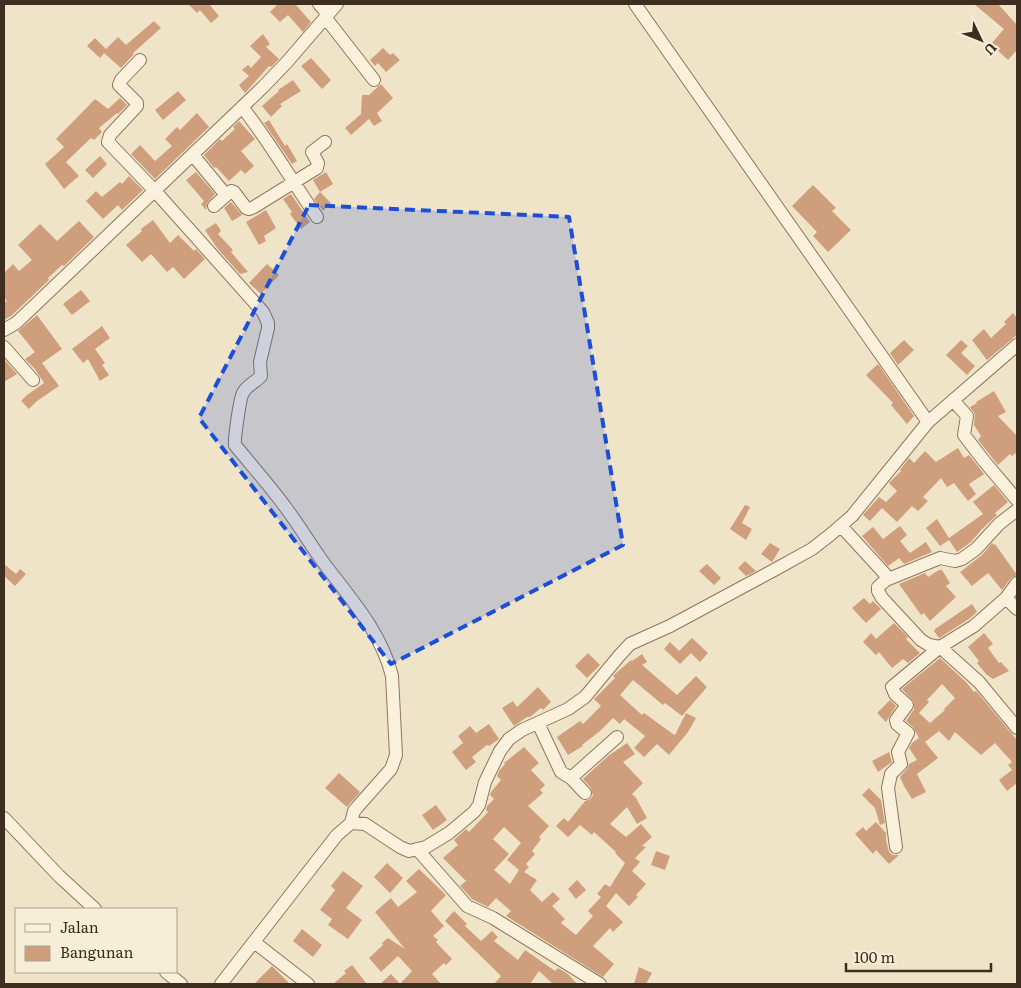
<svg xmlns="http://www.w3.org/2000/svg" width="1021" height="988" viewBox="0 0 1021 988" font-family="Literata,serif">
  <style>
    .building { fill: #cf9f7d; fill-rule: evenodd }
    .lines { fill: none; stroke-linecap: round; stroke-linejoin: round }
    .minor-casing { stroke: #8d765c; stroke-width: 14 }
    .minor { stroke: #faf1dc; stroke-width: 12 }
    .marked { fill: #1d4ed8; fill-opacity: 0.2; stroke: #1d4ed8; stroke-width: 4; stroke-dasharray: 10 6; stroke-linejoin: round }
  </style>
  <rect width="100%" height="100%" fill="#f0e4c8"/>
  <!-- building -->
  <path class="building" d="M188,4H209L219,16L211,23L200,10L197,13Z
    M278,4H295L311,22L303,32L288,15L280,22L270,12Z
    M974,4H998L1017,25V50L1008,60L991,44L1004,29Z
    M154,21L161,28L133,53L134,54L121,68L104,53L100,58L87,46L95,38L106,49L118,37L126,45Z
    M263,34L270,44L266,47L279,59L271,67L269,66L245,93L239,85L249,76L242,70L248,65L251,68L261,57L250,46Z
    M383,48L390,55L393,53L400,60L386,72L378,63L375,66L370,60Z
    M311,58L331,80L322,89L301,66Z
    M293,80L301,91L280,104L282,106L271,117L262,106L279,91L278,90Z
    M381,84L393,98L377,113L382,121L374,126L369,119L351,135L345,128L361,114L362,95H369Z
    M178,91L186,100L163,120L155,110Z
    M120,98L127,105L118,114L117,113L99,128L102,132L94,140L91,138L66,162L79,176L64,189L45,164L64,147L56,139L95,99L108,109Z
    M197,113L209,127L155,179L131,154L140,145L155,161L172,146L165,139L177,127L180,130Z
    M269,120L285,146L287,144L297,161L292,164L264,123Z
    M239,121L255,139L241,151L254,166L245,174L241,170L229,181L216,167L214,168L204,155L220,139L222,141L235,129L233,127Z
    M100,156L107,164L93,178L85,170Z
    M196,172L215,194L207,203L206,210L201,204L204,201L186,180Z
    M326,172L333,184L320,192L313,180Z
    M129,176L143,190L122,210L118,205L103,219L86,201L96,191L102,197L120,182L122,184Z
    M813,185L836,208L832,211L851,230L828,252L813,236L817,232L792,206Z
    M320,192L331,203L323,211L314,199Z
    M291,194L310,222L301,229L290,214L292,212L283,199Z
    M231,202L242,215L232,221L224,208Z
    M266,210L276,228L264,236L266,241L259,245L246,222Z
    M153,220L170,243L178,235L194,251L196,249L205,259L184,279L173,267L167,272L151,254L142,262L126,245L142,231L141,229Z
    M79,221L94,237L64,266L62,265L48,278L49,280L11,316L4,320V303L7,301L4,297V273L13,264L19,271L32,260L18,245L40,224L57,241Z
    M216,223L221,231L218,234L233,250L231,252L248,272L240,274L217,248L205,230Z
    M267,264L279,275L261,294L249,283Z
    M81,290L90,301L72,315L63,304Z
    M1013,313L1017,318V335L987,360L972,340L984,329L991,338L1006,324L1004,322Z
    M37,315L62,349L42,363L59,386L37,401L29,409L21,401L27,395L44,383L35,369L25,359L35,352L18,331Z
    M102,326L110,338L95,349L105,363L102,365L109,375L100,381L88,359L83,363L72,349Z
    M904,340L914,350L898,365L890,353Z
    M961,340L968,346L961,353L975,366L967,375L946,355Z
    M4,359L17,374L4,382Z
    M878,364L914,416L907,424L891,405L893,403L866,375Z
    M994,391L1006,412L998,416L1017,436V452L1012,456L1010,454L998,465L978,440L981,436L974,425L975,414L970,407L977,403L976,402Z
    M958,448L964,458L969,455L984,474L969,484L976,494L968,501L954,483L947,487L941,478L923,497L928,501L918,511L912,506L897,522L882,508L870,521L863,515L879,497L886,502L897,491L889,483L901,471L900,470L909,458L914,463L925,451L936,462Z
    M994,485L1008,502L995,513L997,515L982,529L971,542L957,552L949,540L940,546L926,528L937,519L949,538L983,514L973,502Z
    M745,505L750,507L742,523L752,529L746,540L730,529Z
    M900,526L907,535L900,541L910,553L926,542L932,552L904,564L899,558L888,566L862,536L873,527L883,539Z
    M770,543L780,549L772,562L761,554Z
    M992,543L994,545L995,544L1017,575L1011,578L1002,590L988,573L972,586L960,572L982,555Z
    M745,561L756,571L746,576L738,568Z
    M4,564L16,574L20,569L26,574L15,586L4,576Z
    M707,564L721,578L714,585L699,571Z
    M939,570H942L950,583L946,586L956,597L930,621L924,613L921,615L899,584L925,573L928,577Z
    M864,598L870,604L873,601L881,609L866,623L852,608Z
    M972,604L977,612L969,619L939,638L934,631L935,629Z
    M894,623L908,637L906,639L920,653L908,663L903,659L892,668L879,652L876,655L863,642L871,633L876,639Z
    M984,633L993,644L988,648L999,663L1001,662L1009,671L993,679L986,674L977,663L979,661L968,647Z
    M692,638L708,653L700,662L691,653L680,664L664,649L670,642L679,651Z
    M588,653L600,665L587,678L575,666Z
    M642,654L647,662L642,665L677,695L696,676L707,687L682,716L665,703L663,705L633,680L620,695L642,715L644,713L673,734L675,735L686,713L696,718L688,732L669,755L657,744L644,757L634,748L645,736L624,719L620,724L613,718L600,731L582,745L583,746L568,755L557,737L580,721L583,724L601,706L594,699L615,678L613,676L615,674L631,660L632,661Z
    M940,658L966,682L974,692L976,691L1017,740V783L1007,791L999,780L1012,770L1008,765L1012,762L995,743L981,755L955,732L949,741L939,731L925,742L938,758L917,774L926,792L912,799L904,786L900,777L907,769L909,764L917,760L909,748L912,743L919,738L913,727L906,721L914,709V702L902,689ZM942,684L955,698L944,709L945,710L930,723L919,713L929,702L927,700Z
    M538,687L551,702L543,710L541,708L530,717H527L514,726L502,708L513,701L517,707Z
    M890,700L896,706L886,722L877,713Z
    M489,724L499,739L489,746L487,745L472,757L476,762L466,770L452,752L463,743L458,736L470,726L476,733Z
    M627,743L635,754L623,762L643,783L632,794L636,798L647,818L637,824L627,807L610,824L626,837L641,824L652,837L642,846L646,847L635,858L640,862L632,871L646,884L636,895L638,897L629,906L616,893L606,906L623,922L613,932L610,928L593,946L614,964L603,977L506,916L511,911L496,898L488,907L472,899L460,886L466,881L443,858L458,845L454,840L466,829L469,832L488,812L486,810L487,806L494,799L490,795L491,792L501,780L497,776L499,771L505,764L504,763L524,747L539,763L531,770L545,785L540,790L543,793L528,806L549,826L539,837L541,839L532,851L535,854L526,864L529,867L524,872L537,880L530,890L542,902L553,892L560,899L552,906L565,919L561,923L576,935L593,916L588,911L601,897L597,894L605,884L610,887L625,863L615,853L616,852L594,832L592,835L580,825L568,837L556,826L564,818L568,822L585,801L590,799L593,796L591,788L583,779L608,756ZM504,827L521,843L507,860L519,870L510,884L494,870L509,854L493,839Z
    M889,752L892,762L878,772L872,761Z
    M339,773L360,792L347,807L325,788Z
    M869,788L881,800L885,823L880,825L875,808L862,795Z
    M436,805L447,820L433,830L422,815Z
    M876,822L886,833V840L889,852L893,855H899L889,864L876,850L873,854L855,834L863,827L866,831Z
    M656,851L670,856L665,870L651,865Z
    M387,863L403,878L390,893L374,877Z
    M419,869L446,895L431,911L444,926L433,936L438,940L436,942L452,959L446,965L444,963L432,974L441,984H380L391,974L400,984L412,971L398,956L381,972L369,958L383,945L382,943L388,938L405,949L375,912L391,898L398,907L417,892L406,881Z
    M343,871L363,886L346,908L362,920L348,939L328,925L332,919L320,910L335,890L331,886Z
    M577,880L586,890L576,899L568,889Z
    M454,911L467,924L465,926L481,941L492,931L498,937L494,941L518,960L525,950L555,971L558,968L568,974L577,984H553L539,971L530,984H494L501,976L445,921Z
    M302,929L322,945L313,957L293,941Z
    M352,965L367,984H333L346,973L344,971Z
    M272,966L290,984H254Z
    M639,967L652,973L646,984H634Z"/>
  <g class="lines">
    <defs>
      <path id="minor" d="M319,4L327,13
        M635,4L928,422
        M325,17L374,80
        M140,60L121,80L119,85L137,103V106L110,135L108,142L155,191L263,312L268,323V328L260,362L261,376C255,383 247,385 243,393C240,397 234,440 235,445C252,466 270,486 286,508C299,525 310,544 323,562C349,597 381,631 392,676L396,755L391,769L360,804L354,811L351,823
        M242,107C270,142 291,180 317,217
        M193,155L225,194
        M214,206L231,191L234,192L246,208L249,209L254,207L317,168L318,163L312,152L325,142
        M4,330L16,323L33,307L262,88L287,62L337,4
        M4,347L33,380
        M953,400L967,416L964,435L984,461L1017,500
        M841,526L885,574L886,580L878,587V591L882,598L921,640L929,645L940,647L979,682L1017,728
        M886,580L940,558L955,561L962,559L976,549L999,524L1017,510
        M1006,598L1017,609
        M538,723L561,772L571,778L585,793
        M571,778L617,737
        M4,818L59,876L95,909
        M896,847L888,788L891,774L901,764L898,752L908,733L897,724L896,720L907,705L895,694L892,687L940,647L974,626L1006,598L1017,583
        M417,849L467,906L493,918L600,984
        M254,942L308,984
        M166,972L181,984
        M221,984L337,835L351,823L365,824L400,847L409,851L426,847L449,833L474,812L479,805L485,782L500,751L509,739L522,730L568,709L585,697L619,656L630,644L670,626L776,569L812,549L830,535L852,516L928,422L1017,345"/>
    </defs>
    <!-- minor casing -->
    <use href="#minor" class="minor-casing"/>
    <!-- minor -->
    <use href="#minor" class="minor"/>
  </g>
  <!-- marked area -->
  <path class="marked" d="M309,205L569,217L623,545L391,664L199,418Z"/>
  <!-- border -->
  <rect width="1021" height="988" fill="none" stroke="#3d2e20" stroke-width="10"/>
  <!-- legend -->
  <rect x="15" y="908" width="162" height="65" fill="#f7eed8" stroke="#ada18e"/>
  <rect x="25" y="924" width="25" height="8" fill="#faf1dc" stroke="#ada18e"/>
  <text x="60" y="933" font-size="15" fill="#3d2e20">Jalan</text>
  <rect x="25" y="946" width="25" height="15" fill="#cf9f7d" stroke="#ada18e"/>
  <text x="60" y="958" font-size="15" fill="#3d2e20">Bangunan</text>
  <!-- north arrow -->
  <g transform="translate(981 40) rotate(133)" stroke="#f7eed8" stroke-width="4" paint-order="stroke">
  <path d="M0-4L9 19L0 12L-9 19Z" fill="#3d2e20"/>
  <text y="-8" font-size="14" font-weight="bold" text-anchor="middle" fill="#3d2e20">U</text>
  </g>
  <!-- scale -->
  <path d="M846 963v8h145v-8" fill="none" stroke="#3d2e20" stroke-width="2.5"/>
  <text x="854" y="963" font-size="15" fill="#3d2e20" stroke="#f7eed8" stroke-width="4" paint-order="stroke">100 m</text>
</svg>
